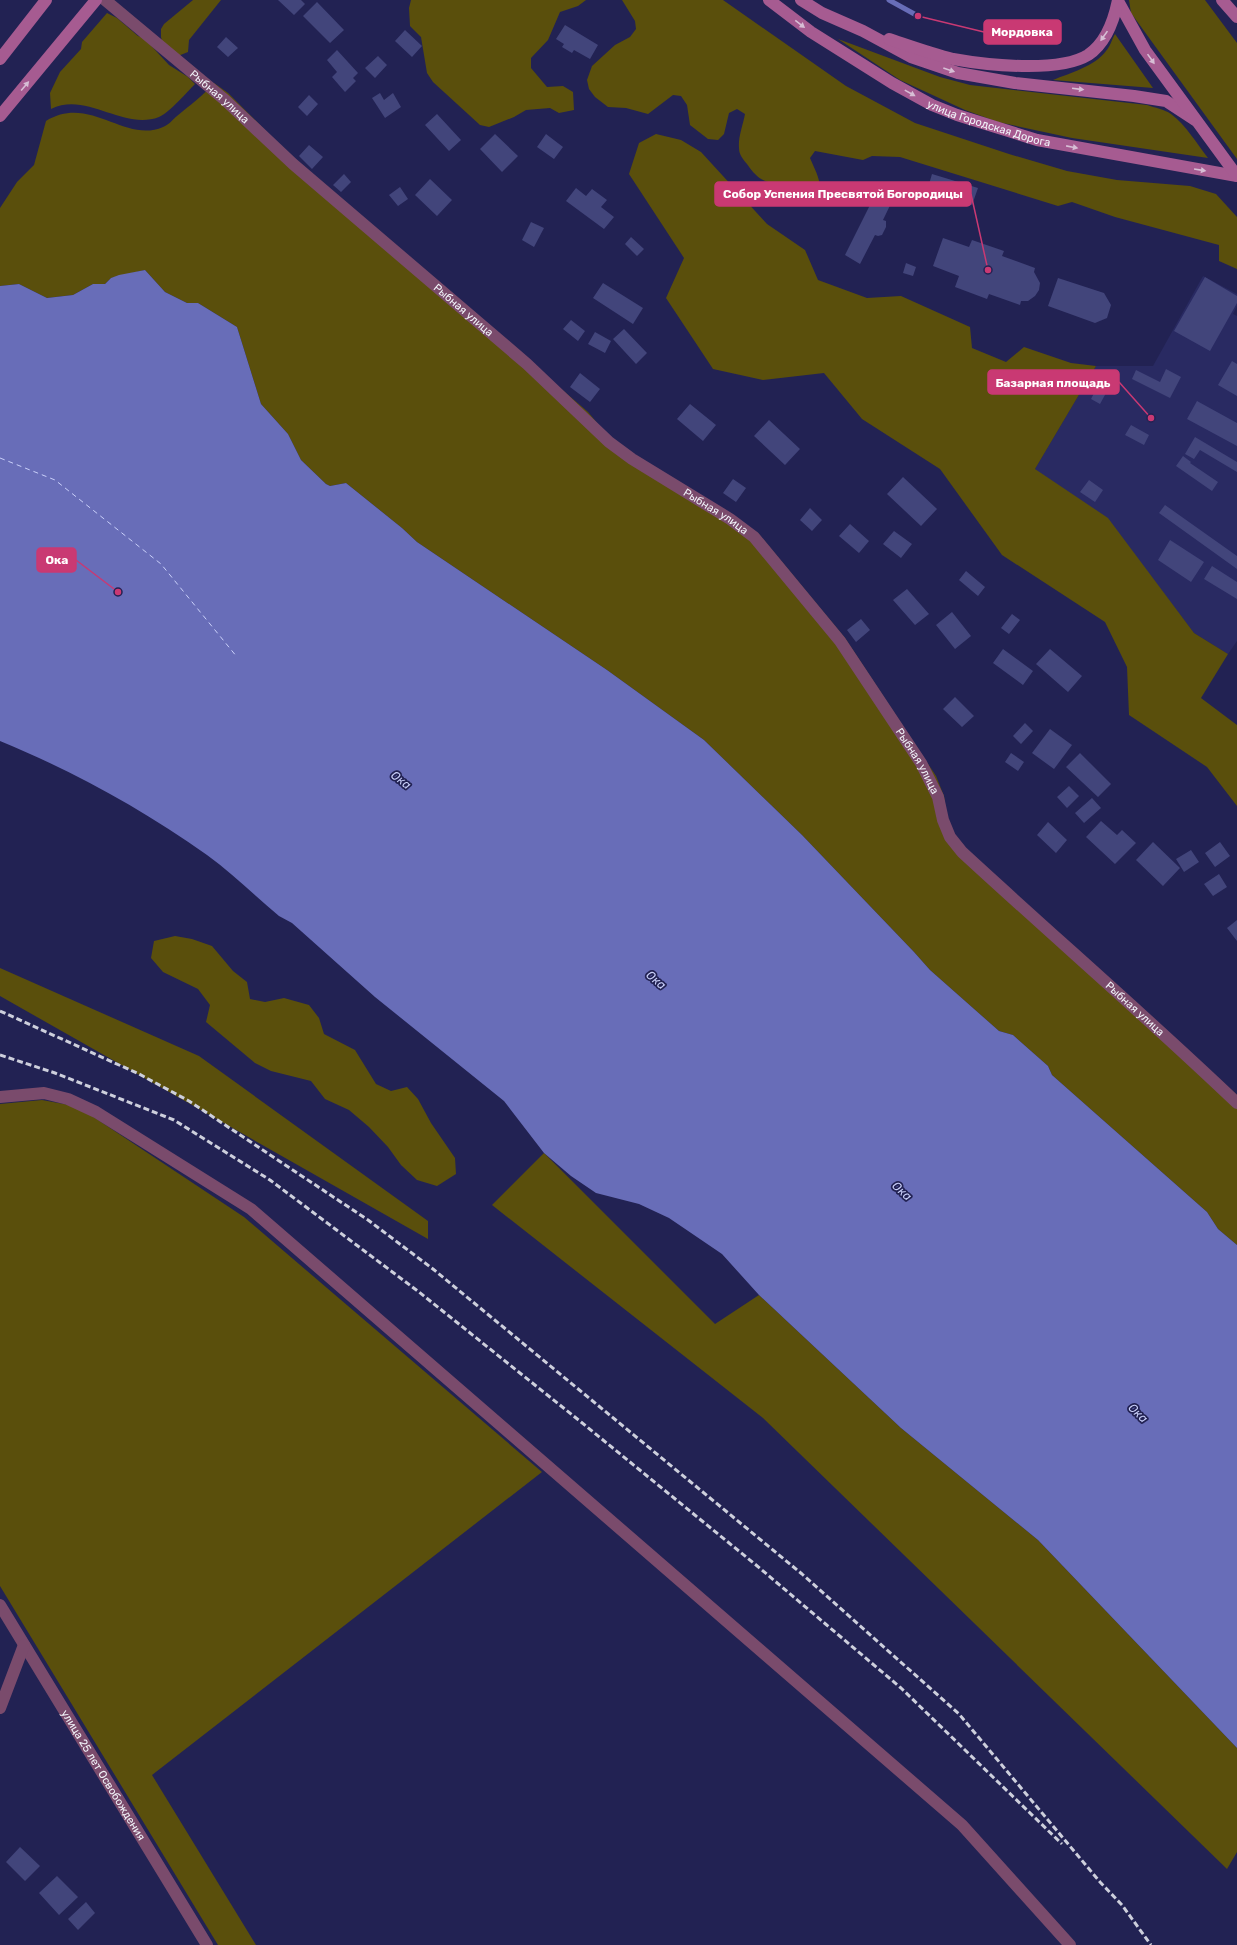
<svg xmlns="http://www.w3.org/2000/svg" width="1237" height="1945" viewBox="0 0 1237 1945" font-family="Rubik,sans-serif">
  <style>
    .built { fill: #292a62 }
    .green { fill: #5a4f0c }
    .water { fill: #686db8 }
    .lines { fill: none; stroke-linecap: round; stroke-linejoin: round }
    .stream { stroke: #686db8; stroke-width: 5 }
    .ferry { stroke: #cad0fa; stroke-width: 1; stroke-dasharray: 5 4; stroke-linecap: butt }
    .building { fill: #42457b }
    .minor { stroke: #7a4b6c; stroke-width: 12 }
    .secondary { stroke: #a65b91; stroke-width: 12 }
    .rail { stroke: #cdcfdc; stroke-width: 3; stroke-dasharray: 6 3; stroke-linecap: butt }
    .oneway { fill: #d7bed5 }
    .labels { text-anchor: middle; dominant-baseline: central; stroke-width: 3.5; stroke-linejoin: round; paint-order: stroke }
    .street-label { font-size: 11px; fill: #f1f3f9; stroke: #222253 }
    .water-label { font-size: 12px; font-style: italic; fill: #cad0fa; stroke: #222253 }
    .leader { fill: none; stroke: #c93973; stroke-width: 1.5 }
    .callout-dot { fill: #c93973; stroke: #222253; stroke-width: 1.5 }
    .callout { fill: #c93973; stroke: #c93973; stroke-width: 1.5 }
    .callout-label { font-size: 12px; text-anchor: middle; font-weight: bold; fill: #fff }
  </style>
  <rect width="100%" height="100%" fill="#222253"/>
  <!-- built -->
  <path class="built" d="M1203,276L1237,294V306L1233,314L1237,316V641L1228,654L1194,633L1151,577L1035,469L1096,366H1153Z"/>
  <!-- green -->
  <path class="green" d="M193,0H221L189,40L188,52L178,56L163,45L161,37V29L164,24Z
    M411,0H586L578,6L560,12L548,40L531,58V68L547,87L563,86L573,92L574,110L559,113L550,108L526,110L514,117L489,127L480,125L433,82L427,73L421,37L410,26L409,8Z
    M622,0H723L846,86L915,123L1009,154L1067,171L1117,180L1190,186L1216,194L1237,217V269L1219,261V245L1115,217L1072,202L1058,206L900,157L872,156L863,160L815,151L810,158C816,173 825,185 816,201L793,199L786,182C766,185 758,180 747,164C743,159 739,155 739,148C738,137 743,125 745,114L737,109L729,113L724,134L718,140L708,139L690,125L687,105L681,96L673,95L648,114L626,108L608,107L595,97L589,89L587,80L592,66L615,45L630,37L636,29L635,21Z
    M1129,0H1205L1237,43V159L1131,13Z
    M107,13L117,18L138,36L144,38L169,65L188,77L195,84C187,92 169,113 159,117C123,131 87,91 51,109L50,93L60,72L81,49L82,42Z
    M1115,34L1153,88L1053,80C1070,73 1095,66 1106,51C1110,47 1112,39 1115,34Z
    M838,39L940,77L970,85L1147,105C1155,108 1164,109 1171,114C1186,125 1197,144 1208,158L1072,138L998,122L965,110L900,80Z
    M214,83L228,93L296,161L588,412L608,436L632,454L758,533L845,638L936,776L944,796L947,817L954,834L965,848L1237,1095V1245L1218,1229L1207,1212L1052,1075L1048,1066L1013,1035L999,1031L930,970L914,952L802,835L704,740L607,670L417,542L402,528L346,483L330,486L326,484L301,460L288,434L261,404L237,327L198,303H187L165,292L145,270L111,278L105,284H93L73,295L47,298L19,284L0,286V208L17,182L34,165L46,121C90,94 125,144 163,127C169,125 173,119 177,116C190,105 203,96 214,83Z
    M656,134L681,140L701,152L767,224L805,250L818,280L867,298L901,296L970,327L972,348L1006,362L1024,347L1071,363L1096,366L1035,469L1108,518L1194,633L1228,654L1201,698L1237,725V806L1207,767L1129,715L1127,667L1105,622L1002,555L940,469L862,419L824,373L763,380L713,369L666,298L684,258L629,174L639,143Z
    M175,936L192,939L212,946L233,971L247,982L250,999L265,1002L284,998L309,1005L319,1018L324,1034L355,1050L376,1084L391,1091L407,1087L418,1099L431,1123L455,1158L456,1174L437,1186L417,1180L401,1165L388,1147L369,1127L349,1110L325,1099L311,1081L271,1071L255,1063L206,1022L210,1005L198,989L163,972L151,958L154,941Z
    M0,968L199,1056L428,1221V1239L0,996Z
    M42,1100L69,1105L92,1116L244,1217L542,1472L152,1775L256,1945H218L0,1586V1104Z
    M544,1153L715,1324L759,1295L901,1428L1038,1540L1237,1748V1852L1227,1869L763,1418L492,1205Z"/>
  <!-- water -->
  <path class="water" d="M145,270L165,292L187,303H198L237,327L261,404L288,434L301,460L326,484L330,486L346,483L402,528L417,542L607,670L704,740L802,835L914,952L930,970L999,1031L1013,1035L1048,1066L1052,1075L1207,1212L1218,1229L1237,1245V1748L1038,1540L901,1428L759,1295L722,1254L669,1218L639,1204L596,1193L571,1176L544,1153L504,1101L375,997L292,923L279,916C255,896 232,873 207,855C142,809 73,771 0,741V286L19,284L47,298L73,295L93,284H105L111,278L119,275Z"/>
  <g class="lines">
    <!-- stream -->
    <path class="stream" d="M889,0L918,16"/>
    <!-- ferry -->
    <path class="ferry" d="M0,458L55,480L161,564L237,657"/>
  </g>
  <!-- building -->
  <path class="building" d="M278,0H301L305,4L294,15Z
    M317,2L344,30L330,43L303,16Z
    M565,25L598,45L590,59L574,50L572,53L562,47L564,44L556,39Z
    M405,30L422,46L412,57L395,41Z
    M226,37L238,48L228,57L217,47Z
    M337,50L358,73L353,78L356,81L345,92L332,77L337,72L327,60Z
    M378,56L387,65L375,78L365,68Z
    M380,93L384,100L393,93L401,107L385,118L372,98Z
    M309,95L318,104L307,116L298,107Z
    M437,114L461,140L449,151L425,125Z
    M495,134L518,156L502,172L480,149Z
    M546,134L563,147L554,159L537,147Z
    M309,145L323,157L312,169L299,156Z
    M344,174L351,182L341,192L333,185Z
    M932,174L978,188L972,205L927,191Z
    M430,179L452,200L437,216L415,195Z
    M880,185L896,193L883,220L886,221V227L882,235L878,236L875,235L860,264L845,255Z
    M400,187L408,199L398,206L389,195Z
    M576,188L586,196L592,189L607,200L601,207L614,217L604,229L566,201Z
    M531,222L544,228L534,247L522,240Z
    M631,237L644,249L637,256L625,244Z
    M943,238L969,247L972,240L1004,251L1002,256L1035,268L1034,272L1040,283L1039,290L1035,296L1028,301H1021L1020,305L989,294L987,299L955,287L959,276L933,266Z
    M906,263L916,267L913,276L903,273Z
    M1205,277L1237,296V303L1210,351L1174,331Z
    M1058,278L1104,293L1111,305L1107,318L1095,323L1048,306Z
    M603,283L643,308L633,324L593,298Z
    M571,320L585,331L578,341L563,329Z
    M624,329L647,353L636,364L613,339Z
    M595,332L611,341L605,353L588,344Z
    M1232,361L1237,364V396L1218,385Z
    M1166,369L1181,377L1170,398L1132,379L1136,370L1160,382Z
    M1106,370L1116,375L1100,404L1091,399Z
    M580,373L600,389L590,402L570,387Z
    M1197,401L1237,423V446L1187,419Z
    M690,404L716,425L703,441L677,419Z
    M769,420L800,449L785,465L754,436Z
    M1131,425L1149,435L1144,445L1125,435Z
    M1195,437L1237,462V472L1200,450L1194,459L1185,454Z
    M1183,456L1191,462L1190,463L1218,482L1212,491L1176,466Z
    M903,477L937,509L921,526L887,494Z
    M733,479L746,488L736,502L723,493Z
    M1089,480L1103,490L1095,502L1080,492Z
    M1165,505L1237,556V569L1159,513Z
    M810,508L822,520L812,531L800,520Z
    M850,524L869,541L859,553L839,536Z
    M894,531L912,544L901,558L883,544Z
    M1170,540L1204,562L1191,582L1158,560Z
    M1212,566L1237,582V599L1204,579Z
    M966,571L985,587L978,596L959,580Z
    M907,589L929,614L915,625L893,600Z
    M952,612L971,636L955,649L936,625Z
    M1012,614L1020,620L1009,634L1001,628Z
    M861,619L870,630L856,642L847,630Z
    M1003,649L1033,671L1023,685L993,663Z
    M1050,649L1082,676L1068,692L1036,664Z
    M955,697L974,716L962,727L943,709Z
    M1025,723L1033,731L1021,744L1013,736Z
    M1050,729L1072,745L1054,769L1032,753Z
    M1011,753L1024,762L1018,771L1005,762Z
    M1080,753L1111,784L1098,797L1066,767Z
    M1069,786L1079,796L1067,808L1057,797Z
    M1092,798L1101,808L1084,823L1075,813Z
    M1101,821L1117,835L1122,830L1136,843L1115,864L1086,837Z
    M1048,822L1067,840L1056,853L1037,835Z
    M1153,842L1180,868L1163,886L1136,860Z
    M1220,842L1230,856L1215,867L1205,853Z
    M1191,850L1199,862L1184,872L1176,859Z
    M1219,874L1227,887L1213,896L1204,884Z
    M1237,920V941L1227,928Z
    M20,1847L40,1866L25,1881L6,1862Z
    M57,1876L78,1897L59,1915L39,1893Z
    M86,1902L95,1913L78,1930L68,1919Z"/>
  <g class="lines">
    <!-- minor -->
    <g class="minor">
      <path id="s1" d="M105,0L225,100L293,164L527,364L609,442L632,459L730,519L754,537L840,641L921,763L938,797L943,820L950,837L962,852C1053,936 1147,1017 1237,1103"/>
      <path d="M0,1097L44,1093L68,1099L96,1112L251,1209L962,1825L1070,1945"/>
      <path id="s2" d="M0,1605L207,1945"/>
      <path d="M0,1708L24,1645"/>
    </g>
    <!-- secondary -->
    <g class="secondary">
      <path id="s3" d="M769,0L811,32L892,83L932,105L957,115L1037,140L1237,176"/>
      <path d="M801,0L822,13L863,31L911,57L958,73L1015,83L1134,96L1166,101L1195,120"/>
      <path d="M1222,0L1237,17"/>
      <path d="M1118,1L1145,50L1237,176"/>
      <path d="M889,39C910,46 932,54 953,59C986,65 1059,73 1088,55C1106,43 1114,20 1118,0"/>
      <path d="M0,59L46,0"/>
      <path d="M0,116L96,0"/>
    </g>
    <!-- rail -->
    <path class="rail" d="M0,1011L139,1074L189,1101L368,1220L433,1269L802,1574L959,1714L1100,1882L1122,1905L1151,1945
      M0,1055L55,1073L174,1120L270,1180L419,1292L581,1422L756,1565L901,1688L1062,1844"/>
  </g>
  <!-- one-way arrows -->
  <defs><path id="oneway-solid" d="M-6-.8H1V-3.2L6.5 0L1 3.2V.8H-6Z"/></defs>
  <g class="oneway">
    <use href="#oneway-solid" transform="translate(800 24) rotate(38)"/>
    <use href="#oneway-solid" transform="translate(1104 36) rotate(125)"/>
    <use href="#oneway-solid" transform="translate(1151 59) rotate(55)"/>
    <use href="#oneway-solid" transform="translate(949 70) rotate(19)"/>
    <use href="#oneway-solid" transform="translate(25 86) rotate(-50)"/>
    <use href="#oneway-solid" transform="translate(1078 89) rotate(7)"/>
    <use href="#oneway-solid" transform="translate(910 93) rotate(29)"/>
    <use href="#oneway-solid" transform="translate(1072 147) rotate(11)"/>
    <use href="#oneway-solid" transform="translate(1200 170) rotate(9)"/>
  </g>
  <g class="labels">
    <!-- street labels -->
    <g class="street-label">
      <text stroke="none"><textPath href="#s1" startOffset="150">Рыбная улица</textPath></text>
      <text stroke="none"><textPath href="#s3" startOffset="254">улица Городская Дорога</textPath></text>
      <text stroke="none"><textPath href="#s1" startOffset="474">Рыбная улица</textPath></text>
      <text stroke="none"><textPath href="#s1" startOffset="798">Рыбная улица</textPath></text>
      <text stroke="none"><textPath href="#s1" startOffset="1122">Рыбная улица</textPath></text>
      <text stroke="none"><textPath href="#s1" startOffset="1458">Рыбная улица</textPath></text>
      <text stroke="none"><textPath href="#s2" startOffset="199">улица 25 лет Освобождения</textPath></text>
    </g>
    <!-- water labels -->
    <g class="water-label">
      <text transform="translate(401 780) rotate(37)">Ока</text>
      <text transform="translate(656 980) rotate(39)">Ока</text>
      <text transform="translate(902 1191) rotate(42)">Ока</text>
      <text transform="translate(1138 1413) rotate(44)">Ока</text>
    </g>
  </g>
  <!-- callouts -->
  <path class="leader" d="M918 16L984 32M988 270L971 194M1151 418L1119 382M118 592L76 560"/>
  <g class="callout-dot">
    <circle cx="918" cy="16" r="4"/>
    <circle cx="988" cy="270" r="4"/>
    <circle cx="1151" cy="418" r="4"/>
    <circle cx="118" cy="592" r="4"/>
  </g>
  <g class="callout">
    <rect x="984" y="20" width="77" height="24" rx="4"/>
    <rect x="715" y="182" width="256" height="24" rx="4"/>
    <rect x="988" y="370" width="131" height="24" rx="4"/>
    <rect x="37" y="548" width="39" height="24" rx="4"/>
  </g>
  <g class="callout-label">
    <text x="1022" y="36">Мордовка</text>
    <text x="843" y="198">Собор Успения Пресвятой Богородицы</text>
    <text x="1053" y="387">Базарная площадь</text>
    <text x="57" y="564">Ока</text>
  </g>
</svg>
